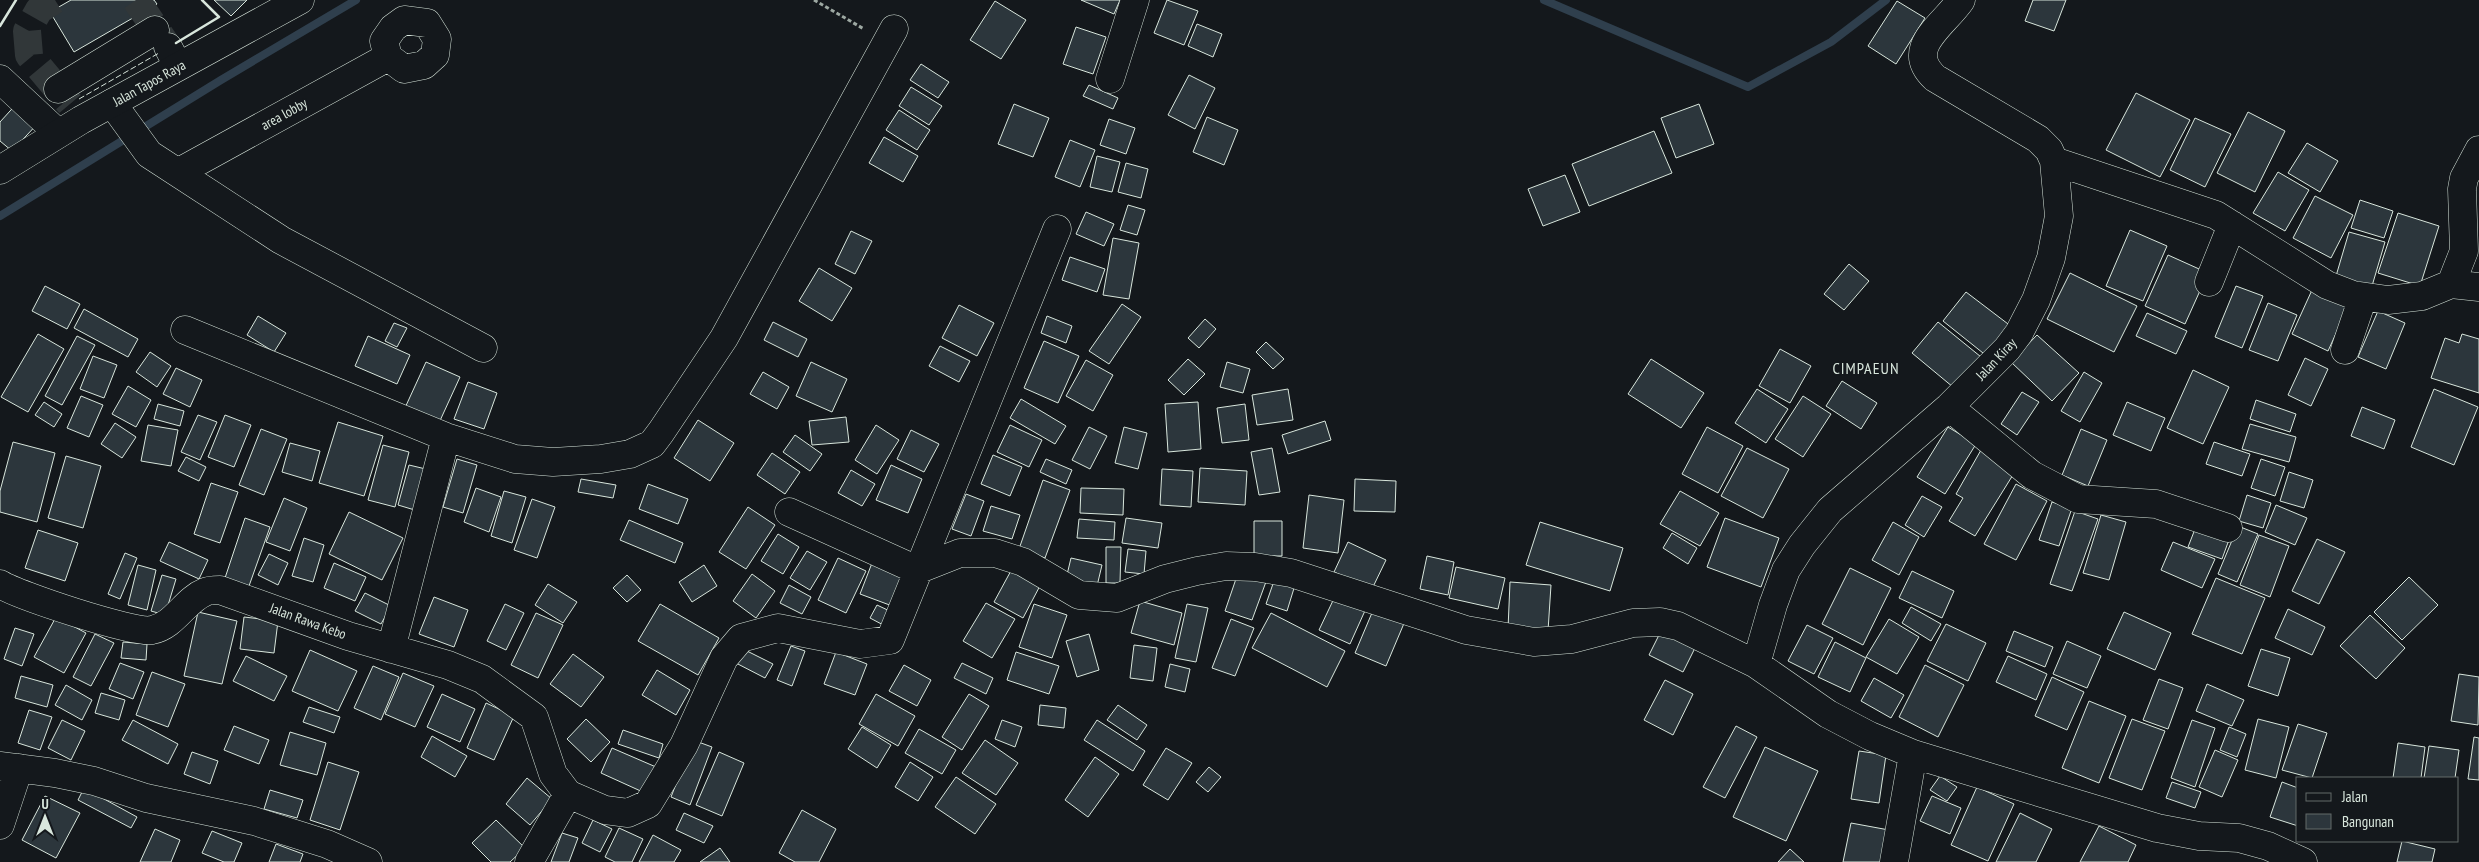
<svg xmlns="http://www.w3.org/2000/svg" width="2479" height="862" viewBox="0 0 2479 862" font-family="'PT Sans Narrow',sans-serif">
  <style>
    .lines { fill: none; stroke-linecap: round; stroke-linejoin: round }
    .stream { stroke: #2f3f4d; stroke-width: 8 }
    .building { fill: #2c363c; stroke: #d8e6dc }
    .minor-tunnel { stroke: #313739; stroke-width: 28; stroke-dasharray: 28 14; stroke-linecap: butt }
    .minor-casing { stroke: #d8e6dc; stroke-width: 29 }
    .major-casing { stroke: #d8e6dc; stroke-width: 29 }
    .path { stroke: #9da8a2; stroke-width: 3; stroke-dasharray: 4 2.5; stroke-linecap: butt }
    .minor { stroke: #14181c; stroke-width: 28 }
    .major { stroke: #14181c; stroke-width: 28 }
    .fence { stroke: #d8e6dc; stroke-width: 1; stroke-dasharray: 6 2.5; stroke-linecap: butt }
    .wall { stroke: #d8e6dc; stroke-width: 2.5 }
    .labels { text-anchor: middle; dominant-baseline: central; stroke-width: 4; stroke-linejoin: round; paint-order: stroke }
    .street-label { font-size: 14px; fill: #d8e6dc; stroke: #14181c }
    .quarter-label { font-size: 16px; letter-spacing: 1px; fill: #d8e6dc; stroke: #14181c }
  </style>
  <rect width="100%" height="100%" fill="#14181c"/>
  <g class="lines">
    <!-- stream -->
    <path class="stream" d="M1544,0L1748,87L1831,42L1886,0
      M0,216L221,80L356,0"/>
  </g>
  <!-- building -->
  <path class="building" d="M71,0H154L157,4L74,52L50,12Z
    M214,0H247L231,16Z
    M1081,0H1120L1114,14Z
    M1167,0L1198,11L1184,45L1154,33Z
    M2033,0H2066L2054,31L2025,21Z
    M995,1L1026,20L1001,59L970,40Z
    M1897,1L1925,18L1896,64L1868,46Z
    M1197,24L1222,34L1213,57L1188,46Z
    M1076,27L1106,37L1093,74L1063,64Z
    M921,64L949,82L938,98L910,80Z
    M1189,75L1215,88L1195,129L1168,115Z
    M1089,85L1118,98L1113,109L1083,96Z
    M911,87L942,106L929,125L899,106Z
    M2136,93L2190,120L2160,177L2106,150Z
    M20,100L41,120L12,151L0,141V122Z
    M1014,104L1049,118L1033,157L998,144Z
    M1699,104L1714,144L1676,158L1661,118Z
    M899,110L930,130L917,150L886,130Z
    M2248,112L2285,131L2255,192L2217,173Z
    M1207,117L1238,130L1224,165L1193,152Z
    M2195,118L2231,134L2205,187L2170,170Z
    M1109,119L1135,128L1126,154L1100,145Z
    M1654,131L1672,173L1589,206L1572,164Z
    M884,137L918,156L903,182L869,163Z
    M1070,140L1095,150L1080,187L1055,177Z
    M2307,143L2338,161L2320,192L2288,173Z
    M1097,156L1120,162L1112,192L1090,187Z
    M1126,163L1148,169L1141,198L1118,192Z
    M2278,172L2309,190L2285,231L2253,213Z
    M1565,175L1580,212L1543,226L1528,189Z
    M2315,196L2353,215L2331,258L2293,238Z
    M2360,200L2393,211L2384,238L2351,228Z
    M1128,205L1145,210L1137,235L1120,230Z
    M1086,212L1114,224L1104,246L1076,234Z
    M2398,213L2439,226L2420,286L2378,273Z
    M2130,230L2167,246L2143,301L2106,286Z
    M851,231L872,241L855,274L835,264Z
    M2349,232L2385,242L2372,286L2336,276Z
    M1113,238L1139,243L1129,299L1103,295Z
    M2168,255L2208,273L2185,324L2145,306Z
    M1070,257L1105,269L1097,292L1062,280Z
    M1849,264L1869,281L1844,310L1824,294Z
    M819,268L852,288L832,321L799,301Z
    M2070,273L2137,306L2114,352L2047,319Z
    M45,286L80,304L67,329L32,311Z
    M2236,286L2263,296L2242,348L2215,337Z
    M2312,290L2348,307L2328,351L2292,334Z
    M1966,292L2012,327L1988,357L1943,321Z
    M2268,303L2297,315L2278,361L2249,350Z
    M1122,304L1141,317L1109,364L1089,351Z
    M959,305L994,323L977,356L942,338Z
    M84,309L138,339L128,357L74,328Z
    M2378,311L2405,323L2386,369L2358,357Z
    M2147,313L2187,331L2176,354L2136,336Z
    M258,316L286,333L274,352L247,335Z
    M1047,316L1072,326L1066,343L1041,333Z
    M1205,319L1216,329L1199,348L1188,338Z
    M773,322L807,339L798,357L764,340Z
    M1938,322L1986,361L1959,392L1912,353Z
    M394,323L407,328L397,347L385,341Z
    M38,334L64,349L28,412L1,397Z
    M2462,334L2479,339V393L2431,378L2445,338L2459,343Z
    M2037,335L2079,373L2052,401L2011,362Z
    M77,336L95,345L62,405L45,396Z
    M368,336L410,355L397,384L355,366Z
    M1044,341L1079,356L1058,403L1024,388Z
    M1266,342L1284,359L1273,369L1256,352Z
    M940,346L970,361L959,382L929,366Z
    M1780,349L1811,366L1790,403L1759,386Z
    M150,352L171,366L157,387L136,372Z
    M93,356L117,365L104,398L80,389Z
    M2305,358L2328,369L2311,406L2288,395Z
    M1188,359L1205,374L1184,395L1168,380Z
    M1651,359L1704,393L1681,428L1628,394Z
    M1086,360L1113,375L1093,411L1066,396Z
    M426,362L460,377L438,425L404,410Z
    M811,362L847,379L832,412L796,396Z
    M1227,362L1250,369L1243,393L1220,387Z
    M176,368L202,380L190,407L163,394Z
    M2193,370L2229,387L2203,444L2167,428Z
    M763,372L789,387L777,409L750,394Z
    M2084,372L2102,383L2080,422L2061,411Z
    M1842,381L1877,403L1861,429L1826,406Z
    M468,382L497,393L484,429L454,419Z
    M128,386L151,400L136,427L112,414Z
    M1288,389L1293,420L1257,425L1252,395Z
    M1757,389L1788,409L1766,443L1735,423Z
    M2434,389L2478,407L2454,465L2411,447Z
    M2022,392L2039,402L2017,435L2001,424Z
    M81,396L103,405L89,437L67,428Z
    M1803,396L1831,414L1803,457L1775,439Z
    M1021,399L1066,426L1055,444L1010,418Z
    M2256,400L2296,414L2290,432L2250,419Z
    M44,402L62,414L54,427L35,415Z
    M1198,402L1201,449L1168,452L1165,404Z
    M2127,402L2165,418L2151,451L2113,435Z
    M158,404L184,411L180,426L154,419Z
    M1245,404L1249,440L1222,443L1217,408Z
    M2362,407L2395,420L2384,449L2351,436Z
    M198,415L217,422L200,460L181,452Z
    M225,415L251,425L234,467L208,457Z
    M846,417L849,442L812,445L809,421Z
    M698,420L734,443L710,481L674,458Z
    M1325,421L1331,440L1288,454L1282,435Z
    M338,422L383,436L364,496L319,483Z
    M115,423L136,437L122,458L101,444Z
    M2250,424L2296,437L2289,462L2242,449Z
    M148,425L178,430L171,466L141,461Z
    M876,425L899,440L877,474L855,460Z
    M1010,425L1042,440L1029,467L997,452Z
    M1089,427L1107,436L1090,469L1072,460Z
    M1124,427L1147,433L1138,469L1115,463Z
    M1707,427L1743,446L1718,493L1682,474Z
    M1948,427L1976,444L1945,494L1917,477Z
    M261,429L287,439L264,495L239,485Z
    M2081,429L2107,440L2088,486L2062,475Z
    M911,430L939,444L924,472L897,459Z
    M795,435L822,454L810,471L783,452Z
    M13,442L55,453L37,522L0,512V491Z
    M2214,442L2250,454L2242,476L2206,464Z
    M290,443L320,451L312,481L282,472Z
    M383,445L409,452L395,507L368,500Z
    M1272,448L1280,492L1259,495L1251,452Z
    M1747,448L1789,469L1763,518L1721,496Z
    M1981,450L2016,470L1975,536L1949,521L1963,498L1956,494Z
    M772,453L800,472L785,494L757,475Z
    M993,455L1022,467L1010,496L981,484Z
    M66,456L101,466L83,528L48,518Z
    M186,457L206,467L199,481L178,471Z
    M457,459L477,465L463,513L443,507Z
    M1046,459L1072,470L1066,484L1040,472Z
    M2261,459L2285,467L2275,496L2251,488Z
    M409,465L430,470L418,511L398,505Z
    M891,465L922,479L908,513L876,500Z
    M1200,468L1247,471L1245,505L1198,502Z
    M1162,469L1193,471L1191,507L1160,505Z
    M851,470L875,484L862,506L838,493Z
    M2289,472L2313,480L2304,508L2280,501Z
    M581,479L616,485L613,498L578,492Z
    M1355,479L1396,481L1395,512L1354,511Z
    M1043,480L1070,490L1045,558L1019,549Z
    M211,483L238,492L220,543L194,534Z
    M648,484L688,499L678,524L639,509Z
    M2016,484L2047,501L2016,560L1984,544Z
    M476,488L501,497L489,532L464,522Z
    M1081,488L1124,489L1123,515L1080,513Z
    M504,491L526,497L512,543L491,536Z
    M1680,491L1719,513L1700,546L1660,524Z
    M966,494L984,501L971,536L952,529Z
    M1309,495L1344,500L1338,553L1303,548Z
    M2247,495L2271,503L2263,528L2239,521Z
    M1922,496L1942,507L1924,537L1905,525Z
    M284,498L307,508L290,551L266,542Z
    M532,499L555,507L537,558L514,550Z
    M2052,502L2072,508L2059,546L2039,540Z
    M2276,505L2307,518L2295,545L2265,532Z
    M991,506L1020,515L1012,539L983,531Z
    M748,507L775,525L746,569L719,552Z
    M2075,511L2098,519L2072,591L2050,584Z
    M349,512L403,538L382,580L329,554Z
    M2101,515L2126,522L2109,580L2083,573Z
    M245,518L270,527L249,586L225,578Z
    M1126,518L1162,523L1158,548L1122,543Z
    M1725,518L1779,538L1761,587L1707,567Z
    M1079,519L1115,522L1114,540L1077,538Z
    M629,520L683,543L675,563L620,540Z
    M1254,521H1282V556H1254Z
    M1540,522L1623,548L1610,591L1526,565Z
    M1893,522L1919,537L1899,575L1872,560Z
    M2197,524L2230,537L2222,559L2188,547Z
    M2238,526L2258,534L2237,582L2218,574Z
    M38,530L78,543L65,581L25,568Z
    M1672,533L1697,548L1688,564L1663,548Z
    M778,534L799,547L783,574L761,561Z
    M2259,535L2289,546L2270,597L2240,585Z
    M304,538L324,545L313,582L292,576Z
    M2317,539L2345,552L2319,604L2292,591Z
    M169,542L208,560L199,579L160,561Z
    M1348,542L1386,560L1372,589L1334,572Z
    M2173,542L2215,559L2202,588L2161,570Z
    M1106,547H1121L1120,583H1106Z
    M1128,549L1146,551L1144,574L1125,572Z
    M807,551L827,562L810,590L790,578Z
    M125,553L137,558L120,599L108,594Z
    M269,554L288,563L278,585L258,575Z
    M1427,556L1454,562L1448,595L1420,589Z
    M838,558L866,571L846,613L818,600Z
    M1071,558L1102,565L1097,586L1066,579Z
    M334,563L366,577L355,601L324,588Z
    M872,563L906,576L895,607L860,594Z
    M138,565L156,570L147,610L128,605Z
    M704,565L717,586L692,602L679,582Z
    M1013,567L1042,582L1023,618L994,602Z
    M1456,567L1505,578L1498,609L1449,598Z
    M1850,568L1891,588L1863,645L1822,624Z
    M1239,570L1267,579L1252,620L1225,611Z
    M1912,571L1954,591L1942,618L1899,598Z
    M752,574L775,591L756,618L733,601Z
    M162,575L176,579L165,615L151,611Z
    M627,575L641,590L627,602L613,588Z
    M2409,577L2438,605L2402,640L2374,612Z
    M1275,578L1295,585L1287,611L1266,604Z
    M2216,578L2265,598L2242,654L2192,634Z
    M1510,582L1551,585L1548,631L1508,629Z
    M548,584L577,602L563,623L535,605Z
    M789,585L811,597L802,614L780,603Z
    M1338,590L1368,604L1350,644L1319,630Z
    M365,593L391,606L381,624L355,611Z
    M434,597L468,610L454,647L419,634Z
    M1140,601L1182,613L1174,645L1131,633Z
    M986,603L1015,619L992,658L963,641Z
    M505,604L524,613L506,650L487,641Z
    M660,604L719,638L698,675L638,641Z
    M1034,604L1067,615L1052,658L1019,647Z
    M1187,604L1208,608L1196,662L1175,658Z
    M877,605L896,614L889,628L870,618Z
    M1911,607L1941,624L1931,641L1902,623Z
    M1374,608L1405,621L1386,666L1355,653Z
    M2288,609L2325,627L2312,655L2275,638Z
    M198,612L237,621L222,684L184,676Z
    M2124,612L2171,633L2155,670L2107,649Z
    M536,613L563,625L538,678L511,665Z
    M1271,613L1345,651L1327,687L1252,648Z
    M2370,615L2405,648L2376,679L2340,646Z
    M56,617L86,633L64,673L34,657Z
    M244,617L278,621L274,653L240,649Z
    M1231,619L1254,628L1235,676L1212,668Z
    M1889,619L1919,637L1897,674L1866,657Z
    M1946,624L1986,643L1968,681L1927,661Z
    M1807,625L1833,638L1814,674L1788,661Z
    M15,628L34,634L22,666L4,659Z
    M1662,629L1696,646L1683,672L1649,655Z
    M2014,631L2053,647L2045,667L2006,651Z
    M95,634L114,643L91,686L73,677Z
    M1089,634L1099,670L1077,677L1066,641Z
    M2067,641L2101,656L2087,688L2053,674Z
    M123,642L147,644L146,660L121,658Z
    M1835,642L1866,658L1850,692L1818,677Z
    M1134,645L1157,648L1153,681L1130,678Z
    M791,646L805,651L792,686L777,680Z
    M741,648L773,664L765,678L734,662Z
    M2261,649L2290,658L2278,696L2248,686Z
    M310,650L357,671L338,711L292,691Z
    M836,652L867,664L855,695L824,684Z
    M1016,652L1059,666L1049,694L1007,680Z
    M573,654L604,677L581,707L550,684Z
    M246,656L287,676L274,701L233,681Z
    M2008,656L2047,674L2036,700L1996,682Z
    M120,663L144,672L133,699L109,689Z
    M962,663L993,678L986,694L954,678Z
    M1170,664L1190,669L1185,692L1165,687Z
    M904,665L931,680L917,706L889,691Z
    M1925,665L1964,685L1938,737L1899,717Z
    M373,666L399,677L381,720L354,708Z
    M657,670L690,690L676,715L642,695Z
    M152,672L185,684L168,727L136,715Z
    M403,673L434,686L415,727L385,714Z
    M2459,674L2479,677L2478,725L2451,721Z
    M21,676L53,685L47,707L15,698Z
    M2052,677L2084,692L2067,730L2035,716Z
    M1874,678L1904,695L1891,718L1861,701Z
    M2159,679L2183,688L2168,729L2143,720Z
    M1665,680L1693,694L1673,735L1644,720Z
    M2207,684L2244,700L2232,726L2196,711Z
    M66,685L92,700L82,720L55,705Z
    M101,693L125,700L119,720L95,713Z
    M442,694L475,709L460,742L427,727Z
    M876,694L915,716L898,746L859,724Z
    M969,694L989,706L962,750L942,737Z
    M2089,701L2126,716L2099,783L2062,768Z
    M486,703L514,716L494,760L467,748Z
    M1040,705L1066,708L1064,728L1038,725Z
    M1118,705L1147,725L1137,740L1107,720Z
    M309,707L340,717L334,733L303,722Z
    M29,710L52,717L40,750L18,743Z
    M586,719L610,742L591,762L567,739Z
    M2132,719L2165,731L2142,790L2109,778Z
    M2258,719L2289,727L2276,778L2245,770Z
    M62,720L85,731L71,760L48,748Z
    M133,720L178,744L168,764L122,740Z
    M1002,720L1022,727L1015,747L995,739Z
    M1097,720L1145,751L1133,771L1084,740Z
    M2192,720L2215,728L2195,787L2171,778Z
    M2298,724L2327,733L2312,778L2282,770Z
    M234,726L269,740L259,764L224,750Z
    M1736,726L1757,737L1725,798L1703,787Z
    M862,727L891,745L877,768L848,749Z
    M2229,727L2246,734L2237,757L2220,750Z
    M919,729L956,750L942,774L905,753Z
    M623,730L663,744L659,758L618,744Z
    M290,732L326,743L317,775L280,765Z
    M432,736L467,756L455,777L421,757Z
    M2474,737L2479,738V780L2468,779Z
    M693,740L712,747L690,805L671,797Z
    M985,740L1018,763L996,795L962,773Z
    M2398,743L2425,747L2421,778H2393Z
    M2429,746L2459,750L2455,778H2424Z
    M1765,747L1818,771L1786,841L1733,817Z
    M612,748L656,767L645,793L601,773Z
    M1166,748L1192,763L1168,800L1143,785Z
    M2215,750L2238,760L2222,797L2199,787Z
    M1859,751L1886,755L1879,803L1851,799Z
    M192,752L218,761L210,784L184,774Z
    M719,752L744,763L722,816L696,805Z
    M1095,757L1119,774L1088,817L1065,800Z
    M328,762L359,772L340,830L310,820Z
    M910,762L933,777L918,801L895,787Z
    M1209,767L1221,777L1208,792L1196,782Z
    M1940,776L1957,787L1947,801L1930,790Z
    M956,777L996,804L975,834L935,807Z
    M527,778L552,799L530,825L506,804Z
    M2172,782L2201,792L2195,808L2166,798Z
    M2282,782L2298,788V826L2270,817Z
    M1977,787L2014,804L1988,861L1951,845Z
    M84,788L137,817L131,828L78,800Z
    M270,790L303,800L297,818L264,809Z
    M45,796L80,813L56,858L22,840Z
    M1932,796L1961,808L1950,834L1920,821Z
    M802,810L836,829L819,862H795L779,853Z
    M684,813L713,826L704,843L676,830Z
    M2020,813L2052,829L2036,862H1996Z
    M496,820L525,848L510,862H491L472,843Z
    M593,820L612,829L600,852L582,843Z
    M1851,823L1889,830L1883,862H1843Z
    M2099,826L2136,845L2128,862H2080Z
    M619,828L643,839L632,862H615L605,857Z
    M155,829L180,840L171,862H140Z
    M212,831L242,843L234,862H224L202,853Z
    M562,833L578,838L569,862H551Z
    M653,835L681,850L674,862H639Z
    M2402,841L2435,849L2432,862H2397Z
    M276,844L303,854L300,862H269Z
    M720,848L730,862H700Z
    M1790,849L1804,862H1778Z"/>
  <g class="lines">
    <!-- minor-tunnel -->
    <path class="minor-tunnel" d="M55,0L39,10L27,31L29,55L70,104
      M136,0L168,47"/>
    <defs>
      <path id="minor" d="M168,47L178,66
        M0,79L58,133
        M1110,79L1135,0
        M58,89L155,30
        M112,103L149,154L281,240L483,348
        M2054,161L2216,215L2327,285L2353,295L2388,300L2422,296L2451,284L2479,287
        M179,172L388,57L404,69L424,65L435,55L437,39L427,23L404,20L393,28L384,41L388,57
        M2209,282L2232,225
        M2451,284L2464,251L2462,189L2464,178L2479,150
        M185,330L446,437L515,459L553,462L601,459L630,454L652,444L661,432L724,338L894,29
        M2345,350L2363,297
        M1949,407L2032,475L2078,499L2156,504L2228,528
        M789,512L917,570L960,553H995L1023,562L1079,595L1117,598L1165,579L1197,571L1226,566L1255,567L1291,573L1466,630L1534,642L1572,639L1633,623L1660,622L1678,626L1756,664L1828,714L1870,736L1913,754L2157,828L2199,836L2239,838L2268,846L2303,862
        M0,584C17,595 134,634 152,630C174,626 185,600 205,592C209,590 215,590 220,590L348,636L448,665L482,679L534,717L553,774L568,794L605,810L628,813L648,804L684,745L724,658L741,638L778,628L860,644L890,640L1057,229
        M391,649L446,437
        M1756,664L1773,605L1786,570L1802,545L1830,510L1949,407L2007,349L2019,333L2036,300L2051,258L2059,216L2054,161L2049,150L2038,139L1935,78C1903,48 1943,26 1961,0
        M0,766L55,773L94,781L146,798L254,821L327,844L368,862
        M0,825L19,768
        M529,862L568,794
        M1894,862L1913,754"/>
      <path id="major" d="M0,170L81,120L300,0"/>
    </defs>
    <!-- minor casing -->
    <use href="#minor" class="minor-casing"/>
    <!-- major casing -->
    <use href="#major" class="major-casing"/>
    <!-- path -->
    <path class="path" d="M814,0L864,29"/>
    <!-- minor -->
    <use href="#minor" class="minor"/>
    <!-- major -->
    <use href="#major" class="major"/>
    <!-- fence -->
    <path class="fence" d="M79,99L159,53"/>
    <!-- wall -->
    <path class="wall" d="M0,26L16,0
      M176,43L219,17L202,0"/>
  </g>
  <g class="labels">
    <!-- street labels -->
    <g class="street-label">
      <text transform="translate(149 83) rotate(-29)">Jalan Tapos Raya</text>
      <text transform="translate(284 114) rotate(-29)">area lobby</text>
      <text transform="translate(1996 359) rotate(-47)">Jalan Kiray</text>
      <text transform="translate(308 621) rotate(20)">Jalan Rawa Kebo</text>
    </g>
    <!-- quarter labels -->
    <g class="quarter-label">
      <text x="1866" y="368">CIMPAEUN</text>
    </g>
  </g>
  <!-- legend -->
  <rect x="2296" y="777" width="162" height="65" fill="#14181c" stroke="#626a69"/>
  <rect x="2306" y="793" width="25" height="8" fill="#14181c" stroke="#626a69"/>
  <text x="2342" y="802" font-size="15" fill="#d8e6dc">Jalan</text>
  <rect x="2306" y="814" width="25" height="15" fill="#2c363c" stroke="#626a69"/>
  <text x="2342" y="827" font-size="15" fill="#d8e6dc">Bangunan</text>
  <!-- north arrow -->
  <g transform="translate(45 817)" stroke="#14181c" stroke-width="4" paint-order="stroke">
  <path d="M0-4L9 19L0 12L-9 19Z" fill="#d8e6dc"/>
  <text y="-8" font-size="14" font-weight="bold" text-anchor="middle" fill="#d8e6dc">U</text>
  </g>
</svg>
